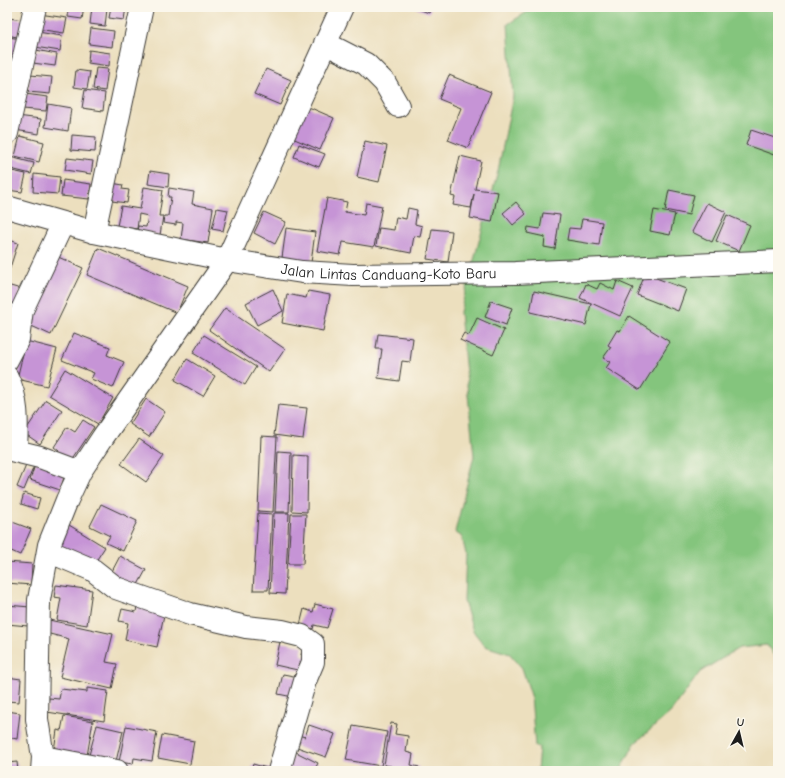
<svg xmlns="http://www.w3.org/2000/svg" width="785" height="778" viewBox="0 0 785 778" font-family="'Comic Neue',sans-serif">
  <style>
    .green { fill: #84c57d; stroke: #50704c }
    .building { fill: #c694d6 }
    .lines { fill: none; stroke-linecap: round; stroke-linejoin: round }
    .minor-casing { stroke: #3b3934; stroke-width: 24 }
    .major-casing { stroke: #3b3934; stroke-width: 24 }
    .minor { stroke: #fff; stroke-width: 22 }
    .major { stroke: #fff; stroke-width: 22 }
    .labels { text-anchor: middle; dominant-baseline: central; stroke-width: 3; stroke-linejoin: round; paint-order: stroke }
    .street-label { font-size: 15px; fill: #1c1c1c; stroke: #fbf7ec }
  </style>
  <rect width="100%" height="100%" fill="#fbf7ec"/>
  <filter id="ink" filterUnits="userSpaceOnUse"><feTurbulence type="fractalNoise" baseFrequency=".025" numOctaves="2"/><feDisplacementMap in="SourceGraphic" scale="8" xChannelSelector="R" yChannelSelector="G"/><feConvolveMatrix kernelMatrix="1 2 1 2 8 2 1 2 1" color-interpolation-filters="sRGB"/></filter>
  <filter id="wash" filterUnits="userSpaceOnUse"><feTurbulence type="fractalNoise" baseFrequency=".012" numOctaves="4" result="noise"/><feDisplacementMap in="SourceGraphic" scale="16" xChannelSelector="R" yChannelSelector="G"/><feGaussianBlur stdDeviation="0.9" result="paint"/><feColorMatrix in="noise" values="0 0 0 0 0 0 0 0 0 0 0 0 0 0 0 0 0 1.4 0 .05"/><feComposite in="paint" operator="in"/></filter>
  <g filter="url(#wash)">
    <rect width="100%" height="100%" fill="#ecdfbe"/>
    <!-- green -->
    <path class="green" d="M535,7H778V662L767,645L739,648L700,672L671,712L635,743L620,771H537L539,747L535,746L531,695L522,668L510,654L485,646L473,631L464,601L466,554L462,537L455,532L474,456L460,312L498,171L513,96L508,24Z"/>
    <g id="blocks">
      <!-- building -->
      <path class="building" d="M7,7H11L10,12H7Z
        M69,7H84L82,19L68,17Z
        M92,7L107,9L105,26L90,24Z
        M111,7H126L124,20L109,18Z
        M413,7H431L429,13Z
        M39,14L67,18L64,33L37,29Z
        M7,18L25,20L23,33L18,32L17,37L7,35Z
        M91,28L114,31L112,47L89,44Z
        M38,32L62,36L60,51L35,47Z
        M7,37L22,39L19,59L7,57Z
        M36,50L57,54L55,66L33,63Z
        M89,50L110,53L109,66L88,63Z
        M7,64L17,65L15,79L7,78Z
        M96,68L108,69L105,91L93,89Z
        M266,69L291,80L280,105L254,94Z
        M76,70L90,72L87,89L74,87Z
        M30,75L52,77L50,94L28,92Z
        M449,75L491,92L468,148L448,140L461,108L439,99Z
        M85,90L105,93L103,111L82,108Z
        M25,94L48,97L46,111L23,109Z
        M48,104L71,108L68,131L45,127Z
        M304,105L334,118L320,150L290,137Z
        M17,116L41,119L39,134L15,130Z
        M751,130L778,139V144L774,155L746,145Z
        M72,135L96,137L95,152L71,150Z
        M20,136L44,142L39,162L15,156Z
        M365,141L387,146L379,182L357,177Z
        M299,144L325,154L319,167L294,157Z
        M460,156L481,161L475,189L498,192L492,222L470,218L474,194L471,208L453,205L455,197L451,196Z
        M10,157L34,163L31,174L7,168Z
        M67,158L93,161L91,174L65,170Z
        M7,170L26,174L22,192L7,190Z
        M150,171L169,174L168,187L148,184Z
        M34,174L60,177L58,194L33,192Z
        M63,180L91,184L89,199L61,196Z
        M106,182L123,185L122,189L129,190L127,203L104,200Z
        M144,187L163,190L159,216H163L160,235L137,231L138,226L146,227L148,216L139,214L137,229L117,226L121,206L140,209Z
        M169,188L194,192L192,204L213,208L208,243L181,239L183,223L176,222V225L163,223L164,216H168L171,197H168Z
        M669,190L694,195L689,215L665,210Z
        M327,198L347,202L345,212L364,215L366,203L382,206L374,247L343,242L340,255L317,251Z
        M516,202L526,214L513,225L503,213Z
        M707,203L726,212L712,242L692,232Z
        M217,208L228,210L223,231L212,229Z
        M408,208L417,210L415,224L422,226L420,237L414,236L411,253L376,246L379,228L394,230L396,217L406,219Z
        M654,210L675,214L670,235L650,231Z
        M264,212L286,222L275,244L254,233Z
        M543,213L560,215L555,249L544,247L545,237L527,233L528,227L540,229Z
        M727,215L750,225L739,251L716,241Z
        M582,219L602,222L599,245L567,240L569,228L580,229Z
        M286,228L315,232L311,263L282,258Z
        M432,229L452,231L448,262L427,259Z
        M7,239L18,243L7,277Z
        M98,248L188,286L177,313L87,275Z
        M56,256L83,268L51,335L25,323Z
        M645,274L686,289L678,311L637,295Z
        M617,281L633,288L620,316L580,298L586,284L597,289L600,283L614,290Z
        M7,285L21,289L15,309L7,307Z
        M273,289L283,311L257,325L246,303Z
        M308,291L330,295L323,331L282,323L287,294L306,298Z
        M534,291L591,304L586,325L530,312Z
        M491,301L512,308L506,325L485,317Z
        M225,308L285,349L269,372L209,330Z
        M629,316L670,342L640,390L606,368L610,362L603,358L611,347L608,345L617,330L620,331Z
        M477,318L504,330L493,355L460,340L464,333L469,335Z
        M74,333L110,347L107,355L124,362L113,388L91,379L94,373L62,360Z
        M378,334L413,338L410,362L402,361L399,381L378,378L382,349H376Z
        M204,335L256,367L245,385L193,353Z
        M26,341L57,349L47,386L17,379Z
        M187,359L215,376L203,396L175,380Z
        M65,369L113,398L98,424L49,395Z
        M146,399L165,412L149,437L130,424Z
        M46,400L62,410L40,444L24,433Z
        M278,405L307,408L303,439L274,435Z
        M83,420L94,427L68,466L55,457L59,451L54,447L67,427L75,432Z
        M261,436L277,437L273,512L258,511Z
        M139,439L164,456L146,482L121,464Z
        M278,451L291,452L289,512H275Z
        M293,455L308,456L307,512L292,511Z
        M36,462L66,471L60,490L30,480Z
        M27,463L34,466L24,490L17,487Z
        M7,488H10L9,499H7Z
        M24,493L40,498L37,509L21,504Z
        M101,504L137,521L123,551L106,543L110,536L90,526Z
        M258,513L272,514L268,590H253Z
        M274,513H289L285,594L270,593Z
        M291,514H306L303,564H288Z
        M7,520L31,529L20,555L7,549Z
        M69,525L105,547L92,567L56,546Z
        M120,556L146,570L135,590L109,577Z
        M7,562L32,564L31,585L7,583Z
        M56,585L92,590L87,625L57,620L61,598L54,597Z
        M138,600L166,606L157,647L125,640L128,623L119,621L122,609L136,612Z
        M315,604L333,609L327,628L314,625L313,629L300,625L304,609L313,612Z
        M7,605L30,607L28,626L7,624Z
        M49,620L113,634L106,662L117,664L112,689L60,677L69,639L46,633Z
        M280,642L303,646L301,655L309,656L302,671L275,665Z
        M283,674L304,678L293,697L278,694Z
        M7,677L21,679L19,702L7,701Z
        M87,688L108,691L104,721L47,712L49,698L59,699L61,689L87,692Z
        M7,711L20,713L17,739L7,737Z
        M64,716L93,721L87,756L54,751L57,730L61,731Z
        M391,723L397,724L395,734L408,736L406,752L413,754L411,765L419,767L418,771H390L391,766L384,765Z
        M97,725L123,731L115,766L88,759Z
        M309,725L335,734L326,757L294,746L298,735L305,737Z
        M126,726L157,732L152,761L134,758L133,764L119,762Z
        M353,726L387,732L381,766L346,760Z
        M162,735L194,741L190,764L158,758Z
        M296,752L318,763L314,771H286Z
        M17,762L18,771H7V763Z
        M253,764L274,770V771H251Z"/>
    </g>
  </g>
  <g filter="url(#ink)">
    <use href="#blocks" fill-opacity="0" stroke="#3b3934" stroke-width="1"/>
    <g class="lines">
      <defs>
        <path id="minor" d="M325,43L366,64L385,83L398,106
          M7,133L35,7
          M94,232L142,7
          M7,360L18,339L22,310L63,223
          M7,377C19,401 17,424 16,451
          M7,449L40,457L80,472
          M48,551L93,570L116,588L190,614L246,627L282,631L302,636L313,644V662L305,681L279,771
          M43,757L117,771
          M42,771L43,757L37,719L39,600L49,545L67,500L80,472L103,437L227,260L342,7"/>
        <g id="major">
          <path id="s1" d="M7,207L94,232L227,260L302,272L353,275L515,273L778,261"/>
        </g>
      </defs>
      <!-- minor casing -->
      <use href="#minor" class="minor-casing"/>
      <!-- major casing -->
      <use href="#major" class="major-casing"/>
      <!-- minor -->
      <use href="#minor" class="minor"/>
      <!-- major -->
      <use href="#major" class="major"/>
    </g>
  </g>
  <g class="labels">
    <!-- street labels -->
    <g class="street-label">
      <text stroke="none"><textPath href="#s1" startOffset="389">Jalan Lintas Canduang-Koto Baru</textPath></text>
    </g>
  </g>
  <!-- margin -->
  <rect width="785" height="778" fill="none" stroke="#fbf7ec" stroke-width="24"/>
  <!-- north arrow -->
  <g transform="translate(739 732) rotate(8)" stroke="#fbf7ec" stroke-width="3" paint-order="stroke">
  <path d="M0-3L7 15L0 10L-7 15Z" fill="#1c1c1c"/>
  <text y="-6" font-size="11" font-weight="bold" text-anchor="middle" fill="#1c1c1c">U</text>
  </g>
</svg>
